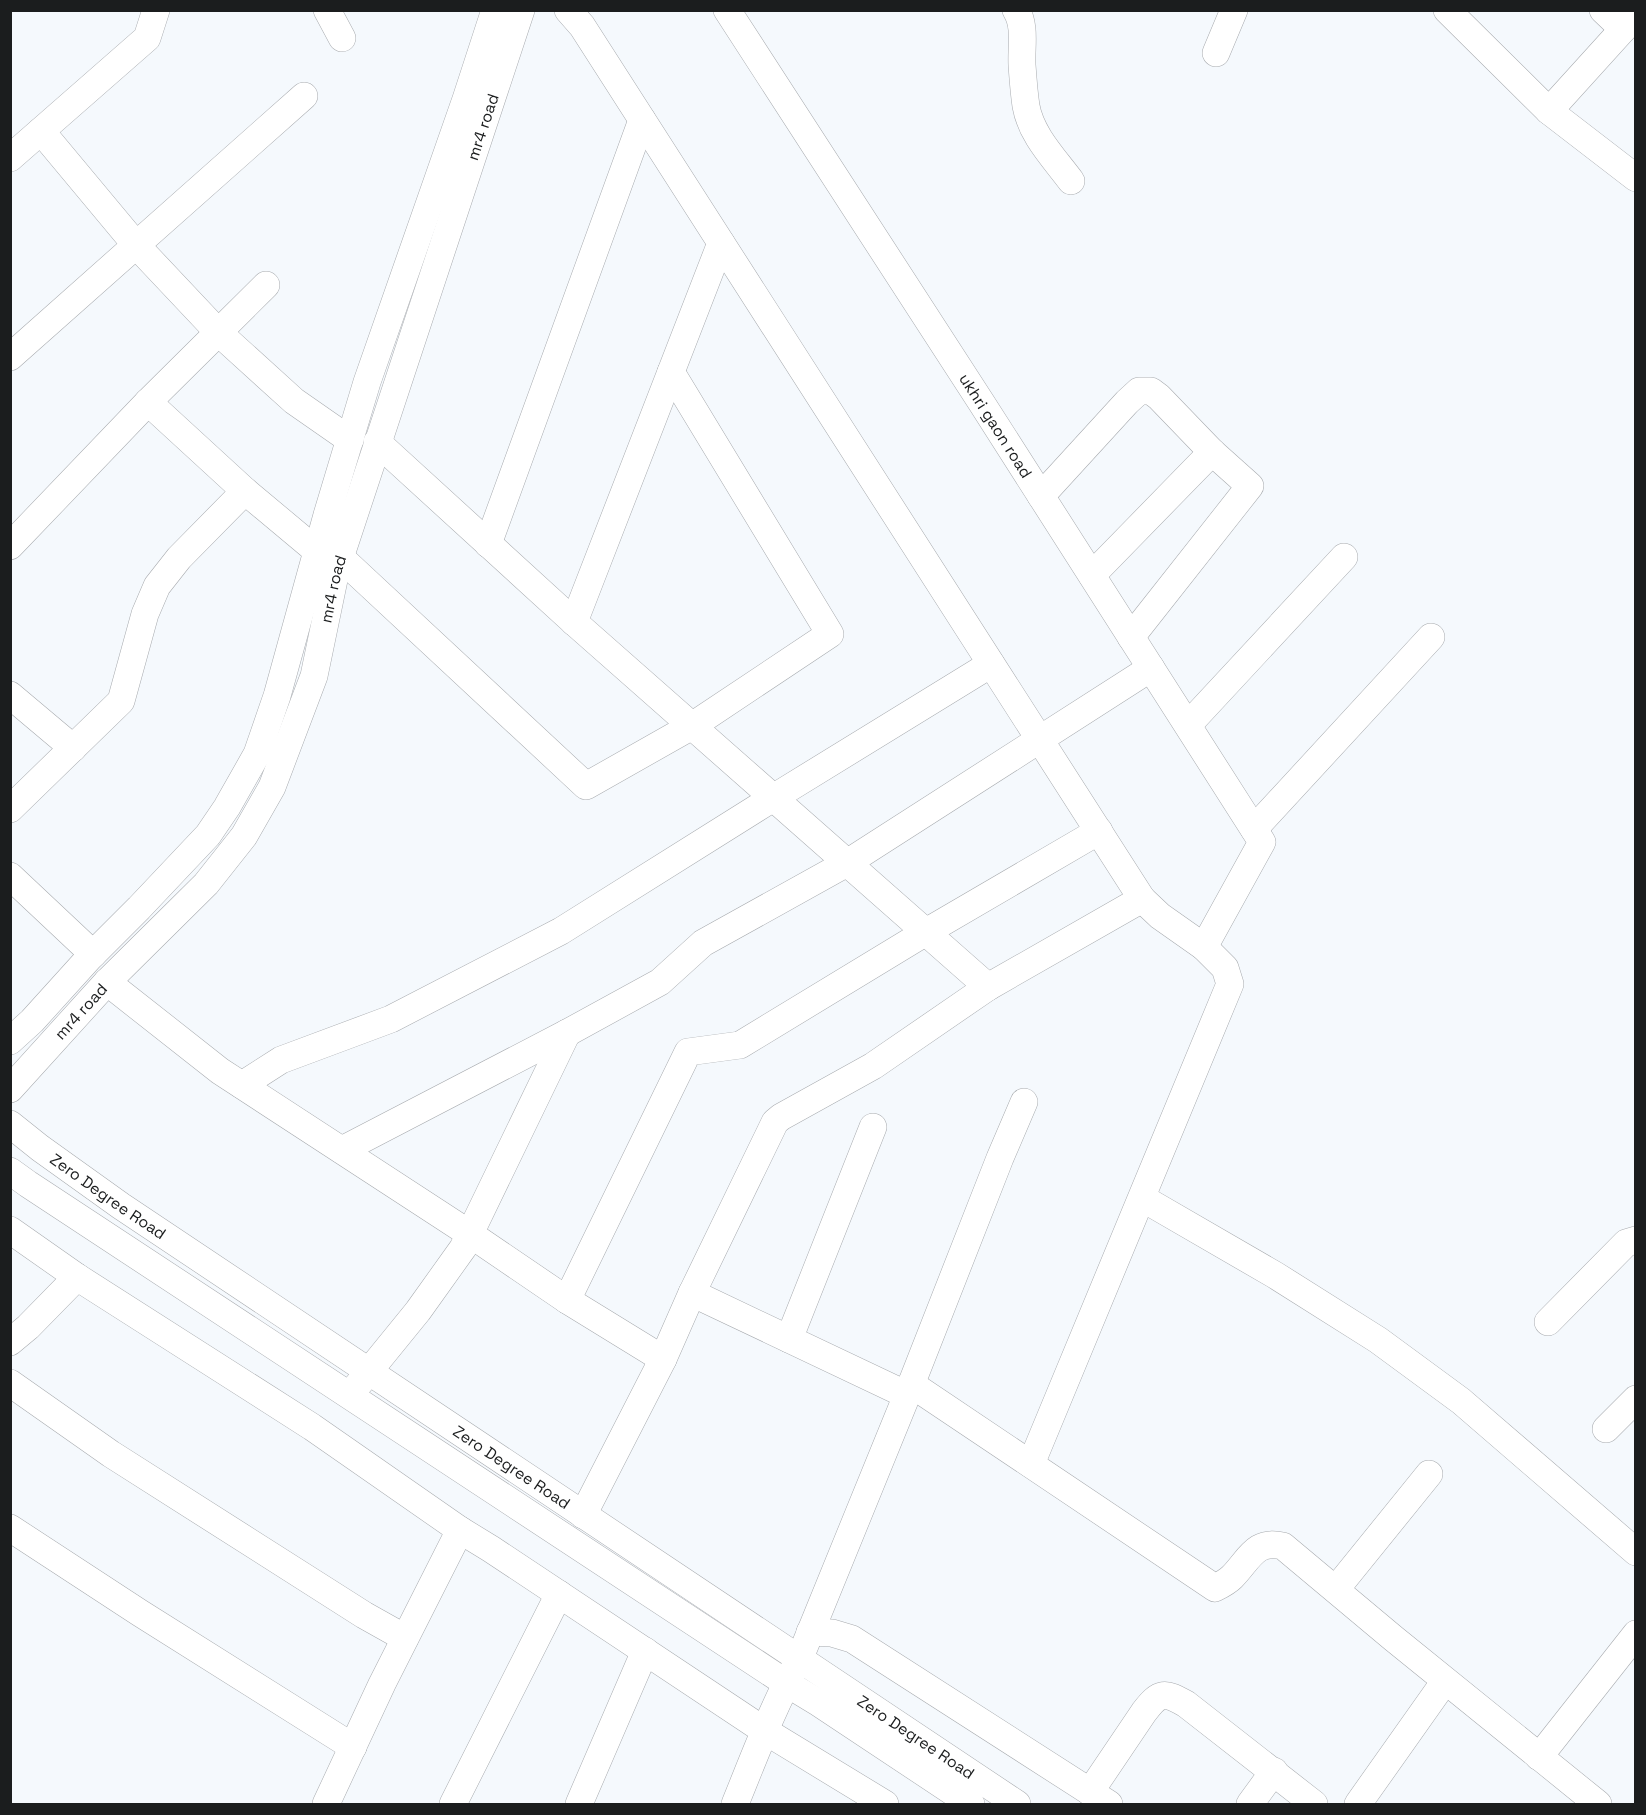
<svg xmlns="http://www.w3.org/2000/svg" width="1646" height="1815" viewBox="0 0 1646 1815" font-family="'Space Grotesk',sans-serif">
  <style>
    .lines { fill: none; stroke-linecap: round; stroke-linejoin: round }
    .minor-casing { stroke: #a8abaf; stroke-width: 28 }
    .minor { stroke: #fff; stroke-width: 27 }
    .labels { text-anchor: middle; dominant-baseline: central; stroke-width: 4.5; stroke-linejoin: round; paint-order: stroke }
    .street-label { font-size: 16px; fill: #1b1d1e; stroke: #f5f9fd }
  </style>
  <rect width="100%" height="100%" fill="#f5f9fd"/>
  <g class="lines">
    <defs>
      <g id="minor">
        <path d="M327,10L342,38"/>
        <path d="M568,10L582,26L1142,899L1160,916L1204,947L1225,968L1230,984L1031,1464"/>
        <path id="s1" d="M727,10L981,402L1262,842L1204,947"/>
        <path d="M1016,10C1026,26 1021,47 1022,65C1023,79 1024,93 1026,106C1031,135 1054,158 1071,181"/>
        <path d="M1447,10L1549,111L1636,178"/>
        <path d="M1603,10L1623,29"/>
        <path d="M1216,53L1234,10"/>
        <path d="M1549,111L1636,15"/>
        <path d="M41,131L136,245L219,333L294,401L350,440"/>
        <path d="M10,158L147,38L156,10"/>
        <path d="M10,357L304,96"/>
        <path d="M148,402L245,491L318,552"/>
        <path d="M377,442L574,622L988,987"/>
        <path d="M1041,496L1127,402L1139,391H1151L1159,397L1212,452L1250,486L1131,637"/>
        <path d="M488,544L642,120"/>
        <path d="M10,546L148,402L266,285"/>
        <path d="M340,557L586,786L692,726L830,634L671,372"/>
        <path d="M1092,575L1212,452"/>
        <path d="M574,622L721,243"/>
        <path d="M10,695L73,748"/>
        <path d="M1188,725L1344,557"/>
        <path d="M10,809L121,701L145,614L157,586L179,558L245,491"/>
        <path d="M1254,829L1431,637"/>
        <path d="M10,876L93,954"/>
        <path d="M107,982L220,1071L470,1234L567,1300L663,1359"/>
        <path d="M10,1041L32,1021L89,958L139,908L208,835L227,807L257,754L277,696L327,515L367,382L466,99L495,10"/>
        <path d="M242,1085L281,1060L391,1019L561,931L773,798L991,664"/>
        <path id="s2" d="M10,1089L107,982L206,884L244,836L272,787L314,676L336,570L521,10"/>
        <path id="s3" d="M10,1124L40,1148L121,1206L1017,1804"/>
        <path d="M342,1150L567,1033L660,982L703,943L847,863L1151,668"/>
        <path d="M10,1171L28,1184L786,1683L819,1703L971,1804"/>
        <path d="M1142,1198L1275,1275L1378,1340L1461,1401L1636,1552"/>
        <path d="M10,1230L77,1277L312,1427L460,1530L491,1549L765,1731L885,1804"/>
        <path d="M692,1293L907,1395"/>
        <path d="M567,1300L688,1052L740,1045L926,932L1099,831"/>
        <path d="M1548,1322L1626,1243L1636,1240"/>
        <path d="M789,1339L873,1127"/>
        <path d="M10,1342L28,1327L77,1277"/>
        <path d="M10,1383L111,1454L364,1615L405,1638"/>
        <path d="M911,1384L1215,1588C1221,1585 1227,1582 1232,1577C1249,1560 1255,1539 1283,1546L1393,1638L1598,1804"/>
        <path d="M357,1386L418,1311L463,1248L567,1033"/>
        <path d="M1606,1429L1636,1399"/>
        <path d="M583,1515L663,1359L692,1293L775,1122L781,1117L873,1066L988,987L1142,899"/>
        <path d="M10,1528L140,1613L353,1747"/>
        <path d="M1336,1589L1429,1474"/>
        <path d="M810,1632L832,1633L852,1639L1109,1804"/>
        <path d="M1539,1757L1636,1634"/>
        <path d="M1090,1792L1144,1712C1160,1691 1165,1692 1186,1704L1314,1804"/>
        <path d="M326,1804L382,1684L460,1530"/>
        <path d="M453,1804L559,1594"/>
        <path d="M579,1804L645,1651"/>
        <path d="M735,1804C755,1755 773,1706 799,1660L907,1395L1000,1158L1024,1102"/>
        <path d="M1250,1804L1274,1771"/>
        <path d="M1358,1804L1445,1681"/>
      </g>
    </defs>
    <!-- minor casing -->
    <use href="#minor" class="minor-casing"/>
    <!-- minor -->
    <use href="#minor" class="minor"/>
  </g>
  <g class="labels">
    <!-- street labels -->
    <g class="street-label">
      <text stroke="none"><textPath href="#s2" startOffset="1095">mr4 road</textPath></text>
      <text stroke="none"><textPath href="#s1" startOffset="495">ukhri gaon road</textPath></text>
      <text stroke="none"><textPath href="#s2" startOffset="609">mr4 road</textPath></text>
      <text stroke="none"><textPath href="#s2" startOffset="105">mr4 road</textPath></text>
      <text stroke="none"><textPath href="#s3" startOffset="122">Zero Degree Road</textPath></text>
      <text stroke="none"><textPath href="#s3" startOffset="608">Zero Degree Road</textPath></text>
      <text stroke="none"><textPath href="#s3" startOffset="1094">Zero Degree Road</textPath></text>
    </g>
  </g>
  <!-- border -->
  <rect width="1646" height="1815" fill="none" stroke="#1b1d1e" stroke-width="24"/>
</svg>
